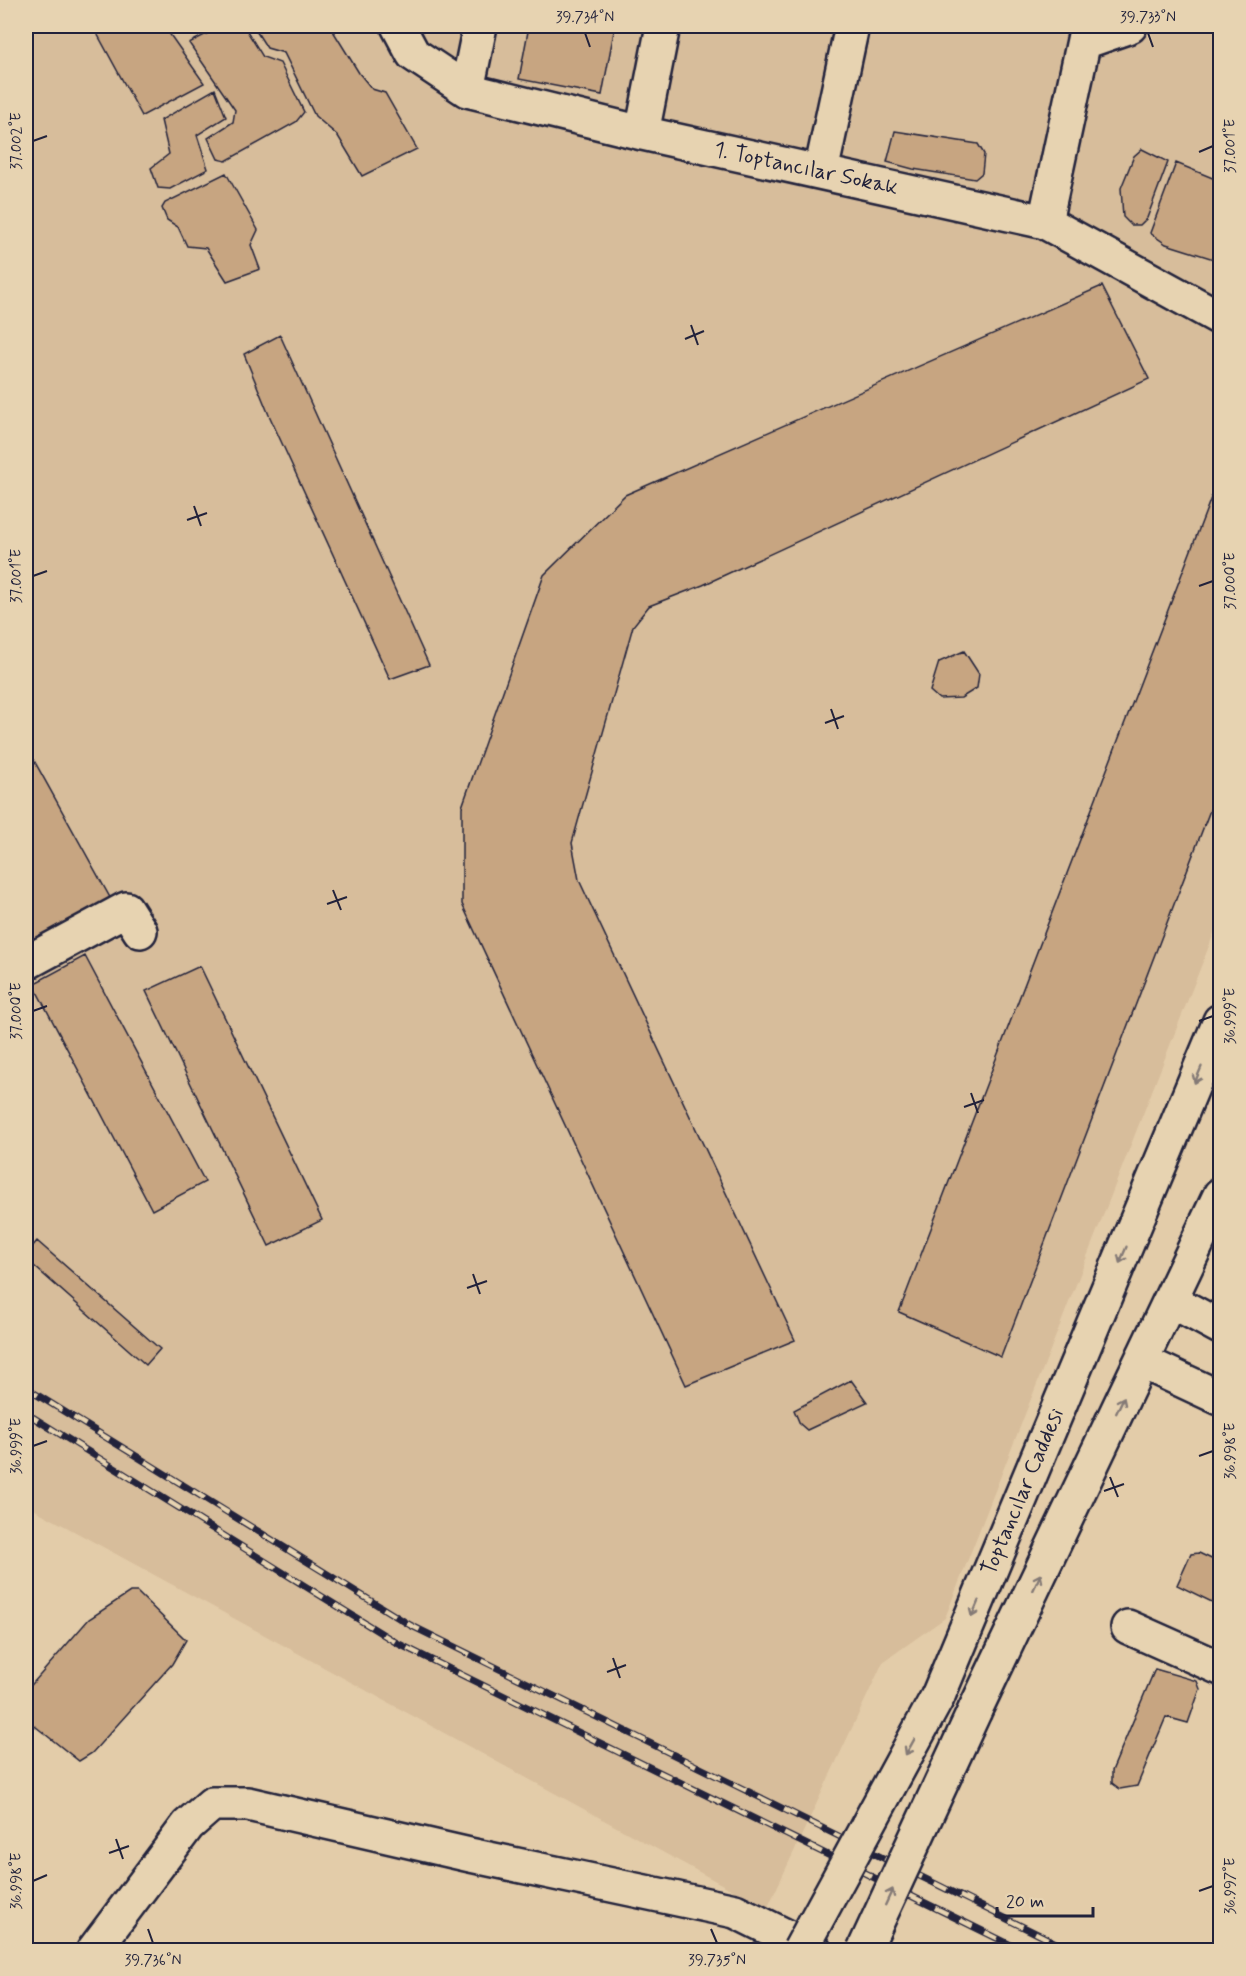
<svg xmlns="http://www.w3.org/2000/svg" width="1246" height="1976" viewBox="0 0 1246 1976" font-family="Mynerve,sans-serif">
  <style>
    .built { fill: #d7bd9b }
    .building { fill: #c7a581; stroke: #22223b; stroke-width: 1.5 }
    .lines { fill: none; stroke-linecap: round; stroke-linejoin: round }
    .minor-casing { stroke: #22223b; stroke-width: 38 }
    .minor { stroke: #e7d3b1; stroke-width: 33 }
    .rail-casing { stroke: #22223b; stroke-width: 7 }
    .rail { stroke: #e7d3b1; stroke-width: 4.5; stroke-dasharray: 14; stroke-linecap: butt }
    .minor-bridge-casing { stroke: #22223b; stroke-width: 38; stroke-linecap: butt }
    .minor-bridge { stroke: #e7d3b1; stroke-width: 33 }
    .oneway { stroke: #847a76 }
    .ticks { fill: none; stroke: #22223b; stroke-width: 2 }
    .labels { text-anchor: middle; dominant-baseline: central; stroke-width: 4.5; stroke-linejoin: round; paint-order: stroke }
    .street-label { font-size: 22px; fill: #22223b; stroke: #e7d3b1 }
    .neatline { fill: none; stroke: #22223b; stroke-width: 2 }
    .ticks-label { font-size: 15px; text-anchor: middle; fill: #22223b }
  </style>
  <rect width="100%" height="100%" fill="#e3cca9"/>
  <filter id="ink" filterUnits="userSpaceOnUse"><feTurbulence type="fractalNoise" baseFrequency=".0167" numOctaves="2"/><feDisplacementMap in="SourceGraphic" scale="12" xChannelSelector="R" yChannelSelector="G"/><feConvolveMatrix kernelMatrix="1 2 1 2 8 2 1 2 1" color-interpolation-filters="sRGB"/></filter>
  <g filter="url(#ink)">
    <!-- built -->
    <path class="built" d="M26,26H1220V918L945,1618L883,1662L767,1909L26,1505Z"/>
    <!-- building -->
    <path class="building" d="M93,26H164L204,83L142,116Z
      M222,26H244L263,57L280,63L304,112L296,122L226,161L218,159L208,138L233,122L235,110L189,43Z
      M253,26H330L359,73L372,89L385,93L417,149L362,176L338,136L315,116L284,53L267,48Z
      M529,26H615L602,95L519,79Z
      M215,89L226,117L197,135L208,169L170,189L158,188L151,168L169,154L161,120Z
      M895,131L978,144L984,154L982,173L975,179L913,169L887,162Z
      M1142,149L1168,162L1147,218L1140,225H1131L1123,217L1121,188L1134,156Z
      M1176,163L1220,181V261L1166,244L1150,233Z
      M226,173L258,230L251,245L260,269L227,281L206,248L187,246L178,227L167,220L162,208L165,203Z
      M1102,286L1149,379L703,585L649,606L633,626L572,843L579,880L795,1340L686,1385L462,904V807L544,575L625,495Z
      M280,335L429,665L390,679L269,415L244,354Z
      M1214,490L1220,492V784L1001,1357L899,1312Z
      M964,651L979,674L977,688L961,698L939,699L930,691L939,662Z
      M26,746L113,903L26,953Z
      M85,956L205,1182L152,1210L33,984Z
      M200,966L322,1220L269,1246L146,991Z
      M37,1241L160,1349L146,1365L26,1259V1254Z
      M851,1380L867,1402L807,1430L800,1424L794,1410Z
      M1199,1553L1220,1563V1606L1177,1585L1191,1554Z
      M130,1592H137L186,1640L172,1664L92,1753L79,1761L26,1719V1691L89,1619Z
      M1155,1669L1197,1681L1200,1689L1188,1723L1166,1717L1137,1786L1120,1789L1112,1783V1771Z"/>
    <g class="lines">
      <defs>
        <path id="minor" d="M398,26L413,54L467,90L642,133L1045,222L1220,318
          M1084,42L1130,26
          M467,90L480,26
          M642,133L663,26
          M821,172L852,26
          M1045,222L1087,26
          M26,963L126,909L140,931
          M1170,1300L1220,1327
          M1141,1361L1220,1398
          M1128,1627L1220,1668
          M938,1696L1220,1021
          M975,1710L1220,1195
          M94,1950L188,1825L212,1804H248L470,1855L735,1911L814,1950"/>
      </defs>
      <!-- minor casing -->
      <use href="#minor" class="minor-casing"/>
      <!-- minor -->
      <use href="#minor" class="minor"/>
      <defs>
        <path id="rail" d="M26,1388L410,1625L1070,1950
          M26,1413L397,1643L1021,1950"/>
      </defs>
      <!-- rail casing -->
      <use href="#rail" class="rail-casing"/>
      <!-- rail -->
      <use href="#rail" class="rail"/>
      <defs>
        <path id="minor-bridge" d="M800,1950L938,1696
          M864,1950L975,1710"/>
      </defs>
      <!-- minor-bridge casing -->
      <use href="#minor-bridge" class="minor-bridge-casing"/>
      <!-- minor-bridge -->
      <use href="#minor-bridge" class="minor-bridge"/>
    </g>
    <!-- one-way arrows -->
    <defs><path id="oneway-shaft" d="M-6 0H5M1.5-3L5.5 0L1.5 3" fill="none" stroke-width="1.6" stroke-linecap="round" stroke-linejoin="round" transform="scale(1.5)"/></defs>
    <g class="oneway">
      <use href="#oneway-shaft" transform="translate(1198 1075) rotate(113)"/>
      <use href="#oneway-shaft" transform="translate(1123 1255) rotate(113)"/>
      <use href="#oneway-shaft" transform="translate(1120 1405) rotate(-65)"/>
      <use href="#oneway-shaft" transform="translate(1037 1582) rotate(-65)"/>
      <use href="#oneway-shaft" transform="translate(975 1609) rotate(113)"/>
      <use href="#oneway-shaft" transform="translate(910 1747) rotate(119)"/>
      <use href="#oneway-shaft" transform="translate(889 1897) rotate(-65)"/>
    </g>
  </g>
  <!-- ticks -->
  <path class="ticks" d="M585,33L590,47M1148,33L1153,47M33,141L47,136M1199,152L1213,146M691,325L698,345M685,339L704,331M194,506L201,526M187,520L207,513M33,576L47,571M1199,586L1213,581M831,709L838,729M825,723L844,716M333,890L341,910M327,904L347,897M33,1011L47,1006M1199,1021L1213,1016M971,1093L978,1113M964,1107L984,1100M473,1274L480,1294M467,1288L487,1281M33,1446L47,1441M1199,1456L1213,1451M1110,1477L1118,1497M1104,1491L1124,1484M613,1658L620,1678M607,1672L626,1665M116,1839L123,1859M109,1853L129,1846M33,1881L47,1875M1199,1891L1213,1886M148,1929L153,1943M711,1929L717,1943"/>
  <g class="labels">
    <!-- street labels -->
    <g class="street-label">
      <text transform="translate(806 169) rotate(12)">1. Toptancılar Sokak</text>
      <text transform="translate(1023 1492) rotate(-67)">Toptancılar Caddesi</text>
    </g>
  </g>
  <!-- margin -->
  <rect width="1246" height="1976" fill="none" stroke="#e7d3b1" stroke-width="66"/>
  <!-- scale -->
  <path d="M997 1907v9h96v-9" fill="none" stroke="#22223b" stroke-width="3"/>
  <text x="1006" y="1907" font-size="18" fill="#22223b" stroke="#e7d3b1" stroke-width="4.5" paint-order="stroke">20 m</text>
  <rect x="33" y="33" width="1180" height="1910" class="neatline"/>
  <g class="ticks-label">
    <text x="585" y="22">39.734°N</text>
    <text x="1148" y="22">39.733°N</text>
    <text transform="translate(16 141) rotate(-90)" y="5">37.002°E</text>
    <text transform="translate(1230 146) rotate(-90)" y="5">37.001°E</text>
    <text transform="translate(16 576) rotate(-90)" y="5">37.001°E</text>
    <text transform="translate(1230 581) rotate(-90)" y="5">37.000°E</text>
    <text transform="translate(16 1011) rotate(-90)" y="5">37.000°E</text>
    <text transform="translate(1230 1016) rotate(-90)" y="5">36.999°E</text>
    <text transform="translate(16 1446) rotate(-90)" y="5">36.999°E</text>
    <text transform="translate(1230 1451) rotate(-90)" y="5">36.998°E</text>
    <text transform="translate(16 1881) rotate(-90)" y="5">36.998°E</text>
    <text transform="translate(1230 1886) rotate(-90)" y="5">36.997°E</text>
    <text x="153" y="1965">39.736°N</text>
    <text x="717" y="1965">39.735°N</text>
  </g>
</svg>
